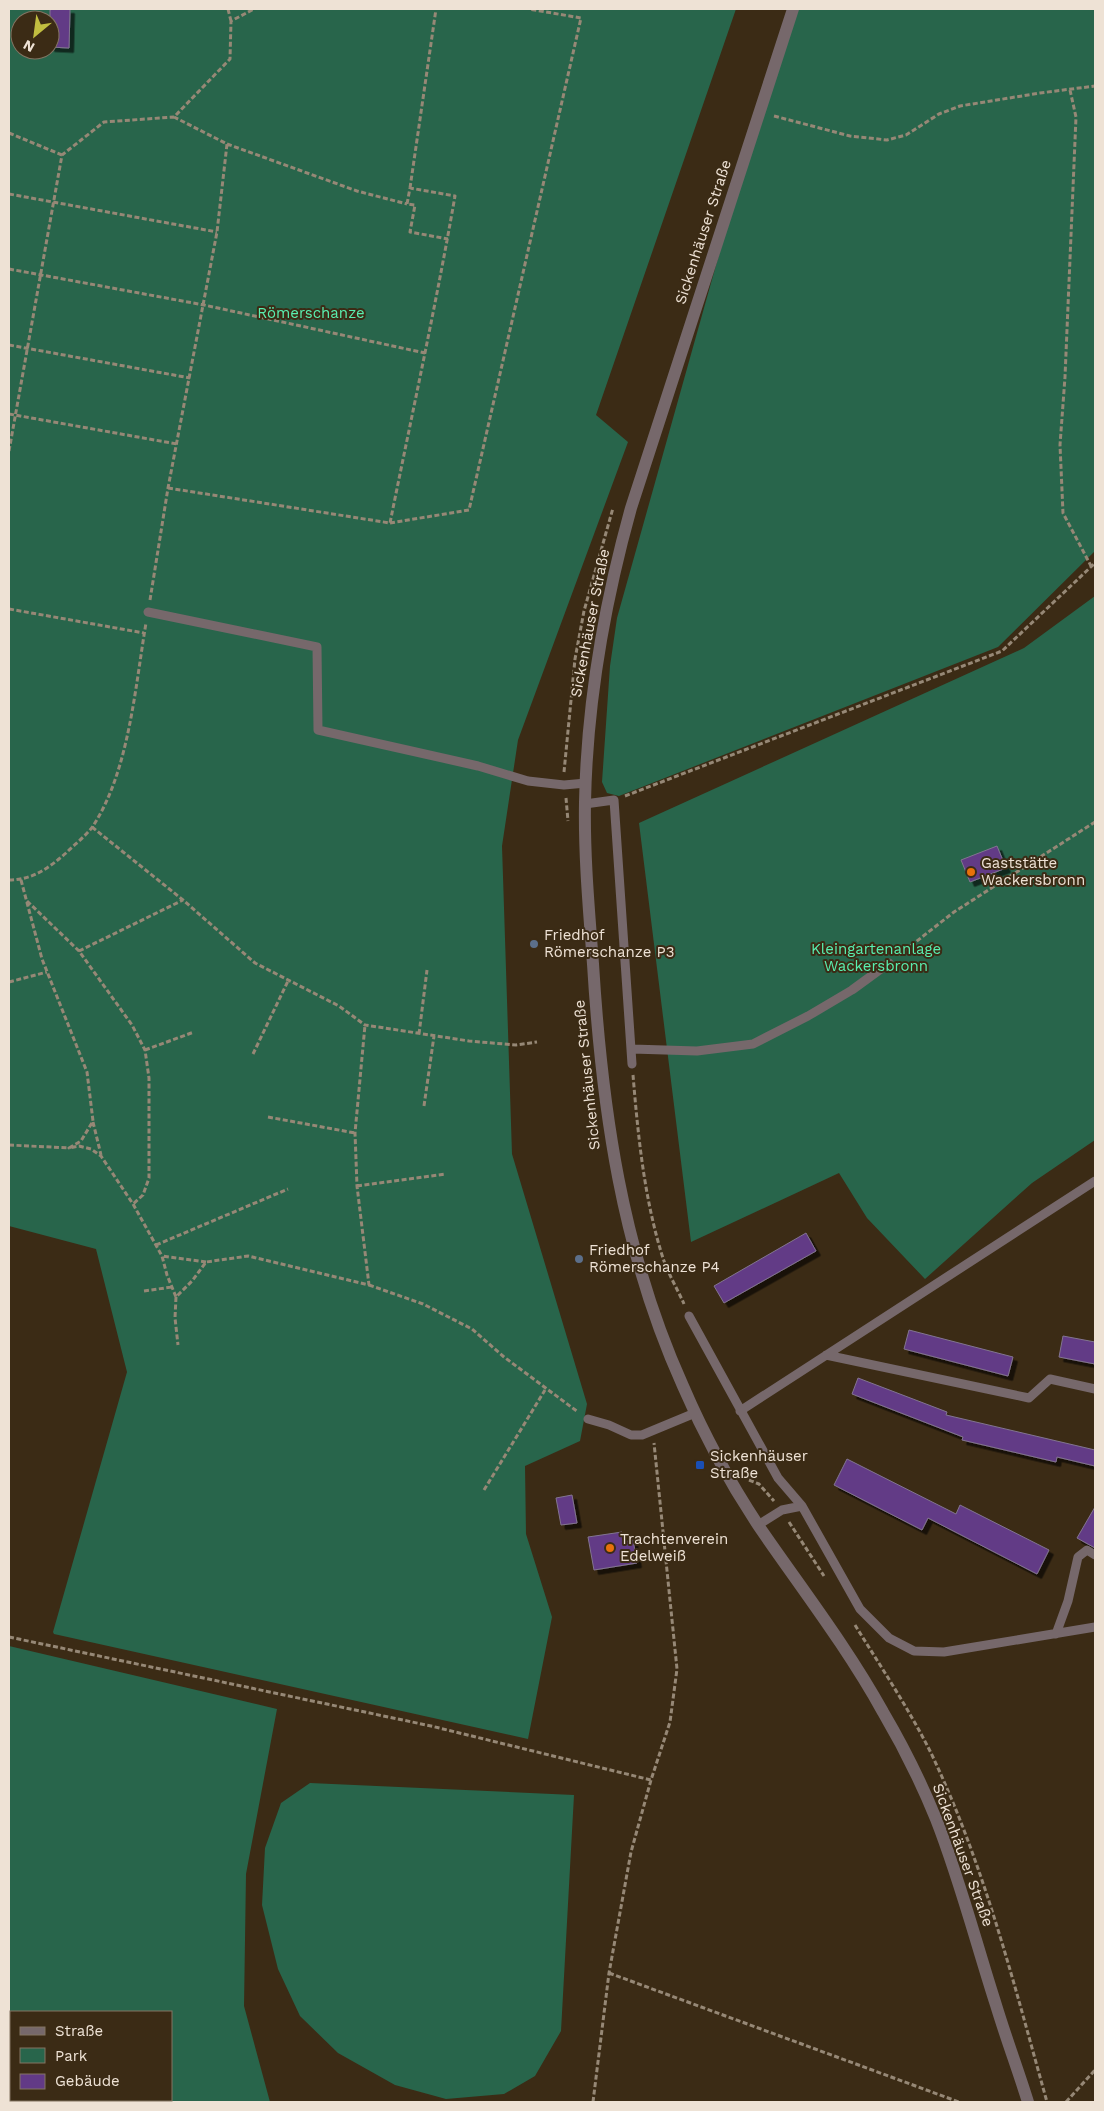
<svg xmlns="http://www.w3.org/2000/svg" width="1104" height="2111" viewBox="0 0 1104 2111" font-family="'Work Sans',sans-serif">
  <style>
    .green { fill: #28654b; fill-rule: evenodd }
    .building { fill: #623a86; stroke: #827590; filter: url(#shadow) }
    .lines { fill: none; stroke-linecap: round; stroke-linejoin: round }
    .path { stroke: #968876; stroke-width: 3; stroke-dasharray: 5 2.5; stroke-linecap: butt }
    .service { stroke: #76686b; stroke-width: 9 }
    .tertiary { stroke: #76686b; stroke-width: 12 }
    .food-dot { fill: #e8710a; stroke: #3b2b15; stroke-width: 2 }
    .service-dot { fill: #5c6f8a; stroke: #3b2b15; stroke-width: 2 }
    .transit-dot { fill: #1a4fb4; stroke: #3b2b15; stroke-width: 2 }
    .labels { text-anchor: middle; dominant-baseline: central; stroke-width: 4; stroke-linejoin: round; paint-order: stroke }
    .street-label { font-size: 15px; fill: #eee2d5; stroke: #3b2b15 }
    .park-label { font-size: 15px; fill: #59efb0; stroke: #3b2b15 }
    .poi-label { font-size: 15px; fill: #eee2d5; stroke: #3b2b15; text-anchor: start }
  </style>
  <defs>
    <filter id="shadow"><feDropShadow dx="4.5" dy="4.5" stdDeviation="0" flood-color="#0009"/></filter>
  </defs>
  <rect width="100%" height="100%" fill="#3b2b15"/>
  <!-- green -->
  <path class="green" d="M9,9H736L596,415L628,442L518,740L502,846L512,1154L587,1404L580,1441L525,1466L526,1534L552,1617L528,1739L54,1634L53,1632L127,1372L96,1249L9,1226ZM20,20H50V50H20Z
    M793,9H1095V551L998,647L619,796L607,793L602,782L610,666L617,618L759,112Z
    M1095,596V1140L1032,1183L925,1279L867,1218L839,1173L691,1242L639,823L1024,648Z
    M9,1646L277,1709L246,1874L244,2006L270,2102H9ZM171,2012V2100H11V2012Z
    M310,1783L574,1795L561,2031L535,2076L504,2094L446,2099L395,2085L338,2053L300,2016L278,1969L262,1905L265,1848L281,1803Z"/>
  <!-- building -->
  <path class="building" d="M52,9H70L69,48L50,47V10Z
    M997,846L1006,868L970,882L961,860Z
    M806,1233L816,1251L724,1303L714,1286Z
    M909,1330L1013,1357L1008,1376L904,1349Z
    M1063,1336L1095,1342V1364L1059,1357Z
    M858,1378L947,1412L946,1415L1095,1450V1466L1057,1457L1056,1462L962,1440L963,1437L852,1394Z
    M847,1459L956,1514L960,1505L1049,1550L1037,1574L928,1518L922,1530L834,1485Z
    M572,1495L577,1523L561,1525L556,1498Z
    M1095,1507V1548L1077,1538Z
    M622,1532L624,1542L633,1540L637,1563L594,1570L588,1537Z"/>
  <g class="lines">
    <!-- path -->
    <path class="path" d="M228,9L231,21
      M1070,90L1076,117L1065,377L1060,445L1063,513L1091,566
      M774,116L850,136L887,140L906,135L939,114L960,106L1040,93L1095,86
      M9,133L62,155
      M227,144L357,191L407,204
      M410,188L436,9
      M9,194L217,232
      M9,269L204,305L425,353
      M9,345L190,378
      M9,414L177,444
      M9,451L62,155L104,122L174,117
      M168,488L390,523C412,414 436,305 455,196L410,188L407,204L415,205L410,232L448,239
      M390,523L469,510L581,18L529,9
      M150,600L168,488L217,232L227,144L174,117L230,59L231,21L254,9
      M9,609L144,633
      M564,772L575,659L584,611L613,508
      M625,796L1002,651L1095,563
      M566,798L568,821
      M92,827L183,900L255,963L339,1006L365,1025L469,1041L516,1045L537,1042
      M9,880C32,880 49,868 66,853C75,844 86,836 93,826C129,771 135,688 146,623
      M21,880L42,959L87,1072L93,1121L81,1141L69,1148L79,1146L91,1149L101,1156L133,1204L162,1256
      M27,901L79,951L132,1025L145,1050L149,1078V1178L143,1195L133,1204
      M79,951L183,900
      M899,955L954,912L1095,822
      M9,982L47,972
      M419,1034L427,970
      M145,1050L194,1032
      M253,1054L288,981
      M633,1075C638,1135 644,1197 662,1255C667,1272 677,1288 684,1304
      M424,1106L434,1036
      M268,1117L355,1133
      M93,1122L101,1155
      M9,1145L69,1148
      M357,1186L446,1174
      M156,1245L288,1189
      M206,1262L162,1256L167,1275L176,1297L192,1281L206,1262L248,1256L369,1285L357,1186L355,1133L365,1025
      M369,1285L423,1304L472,1329L504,1357L578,1412
      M144,1291L172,1287
      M176,1297L175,1318L178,1345
      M749,1480L759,1484L774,1501
      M484,1490L545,1390
      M789,1522L824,1576
      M855,1625C881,1667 909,1709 931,1753C984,1864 1014,1984 1047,2102
      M9,1637L431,1726L651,1780
      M609,1973L959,2102
      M593,2102L609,1973L631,1852L651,1780L670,1722L677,1669L654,1443
      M1066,2102L1095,2070"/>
    <!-- service -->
    <path class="service" d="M148,612L317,647L318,730L478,766L528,781L564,785L586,783
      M585,804L614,800L632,1064
      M632,1049L697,1051L753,1044L808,1016L852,990L889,963
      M689,1316L778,1478L802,1506
      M826,1355L1029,1398L1050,1379L1095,1389
      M740,1411L1095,1181
      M588,1419L609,1425L631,1435H642L695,1413
      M758,1525L782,1510L802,1506L860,1609L889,1638L914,1651L944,1652L1095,1627
      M1056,1634L1068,1601L1078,1557L1087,1550L1095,1555"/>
    <!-- tertiary -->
    <path class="tertiary" d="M793,9L631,508C604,605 587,702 585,802C584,856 589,910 593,964C602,1110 622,1251 683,1386C704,1435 730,1483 760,1528C802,1589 847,1647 883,1712C903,1746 921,1782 936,1819C960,1880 976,1943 996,2005C1006,2038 1018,2070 1028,2102"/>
  </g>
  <!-- markers -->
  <g class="food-dot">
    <circle cx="971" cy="872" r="5"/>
    <circle cx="610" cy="1548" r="5"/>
  </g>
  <g class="service-dot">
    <circle cx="534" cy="944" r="5"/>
    <circle cx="579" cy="1259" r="5"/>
  </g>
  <rect class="transit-dot" x="695" y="1460" width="10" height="10" rx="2.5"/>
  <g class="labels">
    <!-- street labels -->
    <g class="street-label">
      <text transform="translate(703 232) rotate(-72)">Sickenhäuser Straße</text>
      <text transform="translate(590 623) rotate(-79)">Sickenhäuser Straße</text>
      <text transform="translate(587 1075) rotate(-96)">Sickenhäuser Straße</text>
      <text transform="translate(963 1855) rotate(70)">Sickenhäuser Straße</text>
    </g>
    <!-- park labels -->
    <g class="park-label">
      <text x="311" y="313">Römerschanze</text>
      <text x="876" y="949">Kleingartenanlage<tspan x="876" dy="17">Wackersbronn</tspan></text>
    </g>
    <!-- poi labels -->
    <g class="poi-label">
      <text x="981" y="863">Gaststätte<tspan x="981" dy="17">Wackersbronn</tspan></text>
      <text x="544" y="935">Friedhof<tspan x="544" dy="17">Römerschanze P3</tspan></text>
      <text x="589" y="1250">Friedhof<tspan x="589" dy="17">Römerschanze P4</tspan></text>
      <text x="710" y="1456">Sickenhäuser<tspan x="710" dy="17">Straße</tspan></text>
      <text x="620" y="1539">Trachtenverein<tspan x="620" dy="17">Edelweiß</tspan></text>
    </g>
  </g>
  <!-- border -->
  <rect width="1104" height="2111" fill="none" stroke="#eee2d5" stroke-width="20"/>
  <!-- legend -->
  <rect x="10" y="2011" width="162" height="90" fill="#3b2b15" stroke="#837462"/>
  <rect x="20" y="2027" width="25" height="8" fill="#76686b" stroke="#837462"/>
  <text x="55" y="2036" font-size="15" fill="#eee2d5">Straße</text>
  <rect x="20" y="2048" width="25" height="15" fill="#28654b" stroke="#837462"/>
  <text x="55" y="2061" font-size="15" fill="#eee2d5">Park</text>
  <rect x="20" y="2074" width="25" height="15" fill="#623a86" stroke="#837462"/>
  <text x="55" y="2086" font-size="15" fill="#eee2d5">Gebäude</text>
  <!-- north arrow -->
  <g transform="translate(35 35) rotate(209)"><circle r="24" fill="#3b2b15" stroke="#837462"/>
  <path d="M0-4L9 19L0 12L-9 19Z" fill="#c1be40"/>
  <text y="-8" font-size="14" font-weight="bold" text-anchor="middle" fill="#eee2d5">N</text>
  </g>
</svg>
